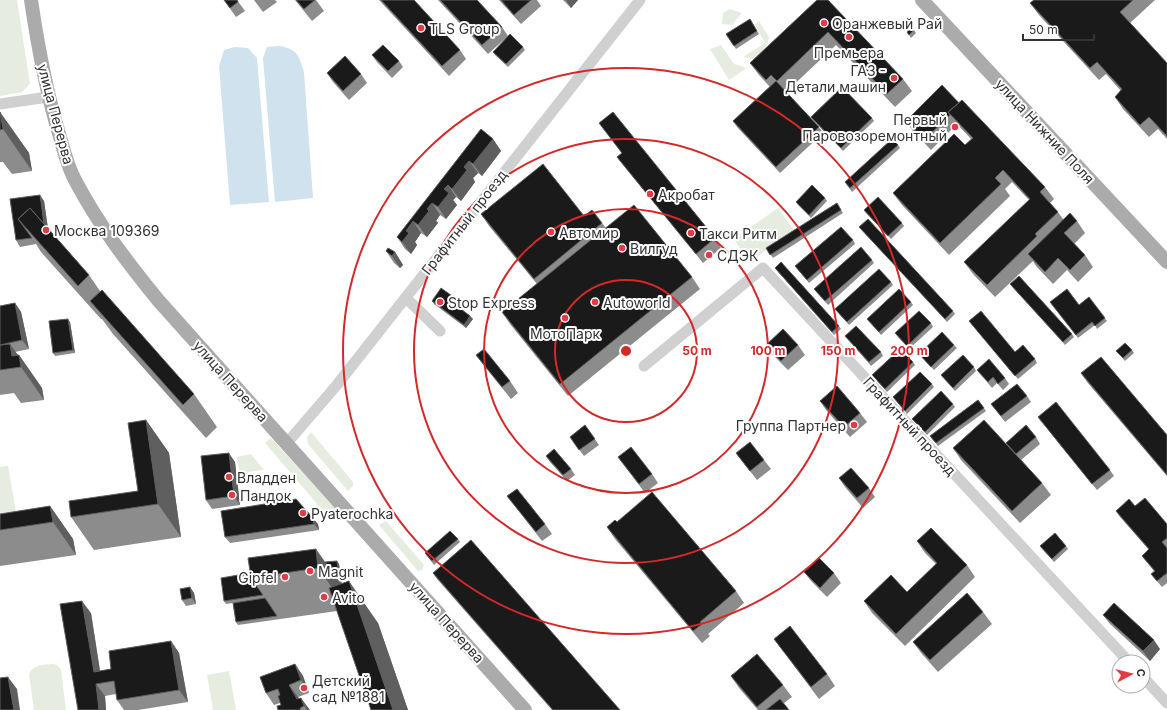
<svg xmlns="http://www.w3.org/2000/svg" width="1167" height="710" viewBox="0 0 1167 710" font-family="Inter,sans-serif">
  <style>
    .green { fill: #e6ecdf }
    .water { fill: #cfe2ee }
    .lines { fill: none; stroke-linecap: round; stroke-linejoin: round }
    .minor { stroke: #d0d0d0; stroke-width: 11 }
    .major { stroke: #ababab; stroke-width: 14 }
    .wall { fill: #8c8c8c }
    .shaded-wall { fill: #5f5f5f }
    .building { fill: #1a1a1a; stroke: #5f5f5f }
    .ring { fill: none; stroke: #d62828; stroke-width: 2 }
    .poi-dot { fill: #e63946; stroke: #fff; stroke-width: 1.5 }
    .labels { text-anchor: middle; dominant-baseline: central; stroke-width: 4; stroke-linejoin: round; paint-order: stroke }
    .poi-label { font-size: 14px; fill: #333; stroke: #fff; text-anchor: start }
    .street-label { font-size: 14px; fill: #333; stroke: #fff }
    .centre { fill: #d62828; stroke: #fff; stroke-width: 2 }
    .ring-label { font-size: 12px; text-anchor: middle; font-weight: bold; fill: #d62828; stroke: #fff; stroke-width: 4; stroke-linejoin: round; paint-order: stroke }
  </style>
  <rect width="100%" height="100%" fill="#fff"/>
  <!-- green -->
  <path class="green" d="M0,0H17L30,84L22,92L0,96Z
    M730,9L742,13L732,25L722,24L723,13Z
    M759,21L769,37L766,48L752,59L743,57L765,43L755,25Z
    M721,45L734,64L747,68L729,80L710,49Z
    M778,208L794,231L749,262L734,239Z
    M311,432L353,482V486L348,491L308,444L307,437Z
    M271,438L341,514L336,520H331L265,443Z
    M251,454L264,470L240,473L236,457Z
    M8,466L16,512L0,515V467Z
    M386,521L424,565L422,570L418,571L379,525Z
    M53,664L57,665L61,670L66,710H34L29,674C34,664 43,665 53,664Z
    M229,671L236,710H213L207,675Z"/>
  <!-- water -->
  <path class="water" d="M279,46C297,49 299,55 304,72L313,198L275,202L263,58L267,47Z
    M235,47L248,48L257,58L269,202L230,205L219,66L224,50Z"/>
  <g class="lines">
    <!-- minor -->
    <path class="minor" d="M0,104L48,97
      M406,298L440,331
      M644,366L763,268L1129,662
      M287,443L336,386L640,0
      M1143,677L1167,703"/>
    <!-- major -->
    <path class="major" d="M31,0C38,47 46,92 60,137C64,152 68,167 75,180C98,224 127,262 158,300L525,710
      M922,0L1167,262"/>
  </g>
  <!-- wall -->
  <path class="wall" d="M224,0H237L245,11L236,17Z
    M254,0H275L277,2L263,12Z
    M295,0H316L324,11L312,21Z
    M379,0H414L460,50L466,59L449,76Z
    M438,0H477L502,27L508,36L488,54Z
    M499,0H537L541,6L521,24Z
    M563,0H578L571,8Z
    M817,0L903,79L912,91L895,107L836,45L786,92L819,127L823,133L780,173L737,127L733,121L770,87L759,75L750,63Z
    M1034,0H1155L1130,23L1167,63V139L1158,129L1149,137L1123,109L1115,97L1121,91L1106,74L1099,80L1039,15L1030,3Z
    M750,19L759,34L736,49L726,34Z
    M914,30L916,33L911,38L907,32Z
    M523,47L525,50L508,67L495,55L493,52Z
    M372,55L399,61L403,67L392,78L376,61Z
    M327,73L361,74L367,83L349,100L333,82Z
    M959,103L1045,187L1054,199L1050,203L1058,212L1063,219L1077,221L1085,233L1074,244L1085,255L1093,267L1078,282L1067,270L1053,284L1036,266L1033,261L995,297L973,274L964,262L1029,200L1012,182L1005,189L1010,196L949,255L902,205L893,193L965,145L971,139L957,124L931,150L912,130L906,121Z
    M0,112L29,153L32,171L12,174L3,162H0Z
    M811,117L872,118L874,121L843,151L813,120Z
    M599,123L715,238L721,248L703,263L624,166L617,157L622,153Z
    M481,129L493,139L501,151L482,176L478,173L473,178L475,182L461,201L456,197L453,200L457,205L446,219L440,215L436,221L438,223L427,237L421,233L415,242L417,245L411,254L405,249L397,237Z
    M898,145L900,148L852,192L847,185L845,182Z
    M825,198L827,201L811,218L798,205L796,202Z
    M10,199L44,201L48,228L89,275L100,291L194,394L217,427L206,438L113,334L102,319H101L41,252L36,244L20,247L16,240Z
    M837,203L843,213L773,258L766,248Z
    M864,210L902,223L904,226L891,239L866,213Z
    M481,214L584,216L602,223L606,228L692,277L700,289L568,396L510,324L502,312L537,284L489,226Z
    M859,227L953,311L955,314L947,322L862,230Z
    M853,240L855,244L809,283L795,266Z
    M386,251L395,252L403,265L400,268L394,263Z
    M872,260L874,263L828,305L814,289Z
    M775,268L839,326L841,329L834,335Z
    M891,282L893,285L849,325L835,309Z
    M1010,284L1072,334L1074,337L1065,345Z
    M1089,297L1107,321L1097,329L1095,325L1078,338L1050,302L1079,305Z
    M432,301H457L455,305L470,316L473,319L466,328L434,304Z
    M911,302L913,305L881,335L867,319Z
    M15,303L21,312L29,349L15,352L18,355H19L42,388L44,400L21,403L14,393L0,395V306Z
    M969,321L1015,352L1035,359L1037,363L1018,379Z
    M70,322L75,353L55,356L53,353Z
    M931,323L933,327L909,349L895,333Z
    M845,336L881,352L883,356L871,366Z
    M766,345H798L805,355L788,370L772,354Z
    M954,345L957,348L934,370L919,354Z
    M1132,350L1134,353L1125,361L1116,351Z
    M476,355L510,381L518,393L511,399L485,367Z
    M913,362L915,365L887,392L872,375Z
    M974,367L976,371L955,391L941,375Z
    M977,370L1005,378L1009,384L1003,390L997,383L992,388Z
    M1081,373L1167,435V476L1087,382Z
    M932,384L934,387L907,414L893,397Z
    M1027,396L1031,402L1005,422L991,404Z
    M978,400L986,411L938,446L930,436Z
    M820,401L860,413L867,422L850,437L826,410Z
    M953,404L955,407L927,435L912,419Z
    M1038,417L1110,470L1114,476L1097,490Z
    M146,420L169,453L181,537L94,550L71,517L138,491Z
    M585,425L599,445L584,456L570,437Z
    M1036,437L1040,444L1021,460L1042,483L1051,495L1020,523L961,460L953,448H1010L1006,443Z
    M736,453L764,460L771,469L757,480Z
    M546,456L571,469L575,475L567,481L550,462Z
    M618,457L652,474L658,483L645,493Z
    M235,462L240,505L212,509L206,500Z
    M839,478L869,488L875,497L863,508L845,487Z
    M507,496L545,524L552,534L542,541Z
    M50,506L73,539L76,555L0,566V530Z
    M1135,506L1167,524V583L1162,587L1151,574L1154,571L1142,556L1149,550L1120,517L1116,511Z
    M221,511L318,524L319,530L230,543L225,537Z
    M617,522L736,591L744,603L708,634L710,636L702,643L615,539L607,527Z
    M458,539L460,542L434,565L425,553Z
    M917,541L967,565L975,577L905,646L872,613L864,601L907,592L936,564L925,553Z
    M1040,546H1066L1068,549L1054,562Z
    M325,562L339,564L342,584L378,623L408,710H371L337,611L238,625L236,622L233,603L226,604L224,601L250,573Z
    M804,572L834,573L841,583L827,597L811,581Z
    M433,573L620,710H552L437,579Z
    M190,587L194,593L196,604L186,606L182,600Z
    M983,612L992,624L938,672L922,654L913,642Z
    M91,613L100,671L111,669L171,641L179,653L188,702L138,710H124L117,700L116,694L105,696L106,710H78Z
    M1103,615L1160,649L1150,661L1110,624Z
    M774,639L827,674L835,686L819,699Z
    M295,664L303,676L309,693L298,697L310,710H278L281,705L280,703L274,705L266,693Z
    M731,676L783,685L792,697L784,703L789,710H758L739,688Z"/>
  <!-- shaded-wall -->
  <path class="shaded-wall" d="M566,0H578L571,8Z
    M0,112L29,153L32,171L3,129Z
    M493,139L501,151L482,176L473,164Z
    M469,161L478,173L473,178L475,182L461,201L452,189L464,167Z
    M448,185L456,197L453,200L457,205L446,219L438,207L444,189Z
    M40,195L44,201L50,243L46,236Z
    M432,203L440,215L436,221L438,223L427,237L418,225L427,209Z
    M413,221L421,233L415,242L417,245L411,254L402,242L406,231Z
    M395,252L403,265L400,268L392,256Z
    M455,298L457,301L454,306L452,302Z
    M15,303L21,312L29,349L22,340Z
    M470,316L473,319L466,328L464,325Z
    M68,319L70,322L75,353L73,350Z
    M10,344L20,358L19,355L42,388L44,400L21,367L12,356Z
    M146,420L169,453L181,537L158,504Z
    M229,453L235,462L240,505L234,496Z
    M50,506L73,539L76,555L53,522Z
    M313,518L318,524L319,530L314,524Z
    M316,549L340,583L337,561L339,564L342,586L347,609L318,568Z
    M349,581L378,623L408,710H393Z
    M190,587L194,593L196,604L192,598Z
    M82,601L91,613L102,684L94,672Z
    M1154,640L1160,649L1150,661L1143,651Z
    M171,641L179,653L188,702L179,690Z
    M295,664L303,676L309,693L301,680Z
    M8,677L17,689L20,710H14Z
    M96,684L105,696L106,710H99Z
    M289,685L298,697L303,707L297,699Z
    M301,698L310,710H307L304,706Z"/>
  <!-- building -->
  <path class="building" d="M224,0H237L238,2L230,8Z
    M296,0H315L304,9Z
    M381,0H414L460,50L442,66Z
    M440,0H477L502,27L482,45Z
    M501,0H531L514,15Z
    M817,0H828L903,79L887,94L828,32L777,81L771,75L766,80L750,63Z
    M1034,0H1133L1120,12L1167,63V136L1149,117L1140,125L1115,97L1122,89L1097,62L1090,68L1030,3Z
    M750,19L757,31L734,46L726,34Z
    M911,28L914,30L909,35L907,32Z
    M510,34L523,47L506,64L493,52Z
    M383,45L399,61L388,71L372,55Z
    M345,56L361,74L343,91L327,73Z
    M776,81L819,127L776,167L733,121Z
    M942,85L959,103L948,112L950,115L924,140L906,121Z
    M842,87L872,118L841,148L811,117Z
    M962,100L1045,187L1040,192L1058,212L1035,234L1037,236L987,285L964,262L1030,199L1003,170L995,178L1001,184L940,243L893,193L954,134L965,145L973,138L948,112Z
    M0,112L3,129L0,130Z
    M613,112L715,238L696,254L617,157L622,153L599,123Z
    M481,129L493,139L473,164L469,161L464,167L467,170L452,189L448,185L444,189L449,193L438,207L432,203L427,209L429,211L418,225L413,221L406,231L409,233L402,242L397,237Z
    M892,139L898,145L850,188L845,182Z
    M543,164L584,216L592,210L602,223L534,279L481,214Z
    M812,185L825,198L809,215L796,202Z
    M40,195L44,224L30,208L18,219L32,238L16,240L10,199Z
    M878,197L902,223L888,236L864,210Z
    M837,203L841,210L770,255L766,248Z
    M634,205L692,277L560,384L502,312Z
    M30,208L89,275L78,286L18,219Z
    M1070,213L1077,221L1064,233L1085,255L1070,270L1058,258L1045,272L1028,254Z
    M868,219L953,311L945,319L859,227Z
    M841,227L853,240L807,280L795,266Z
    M861,247L872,260L825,301L814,289Z
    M388,248L395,252L392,256L386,251Z
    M781,262L839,326L832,332L775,268Z
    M879,269L891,282L847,322L835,309Z
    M1019,276L1072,334L1063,342L1010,284Z
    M441,288L455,298L452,302L470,316L464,325L432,301Z
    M899,289L911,302L879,332L867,319Z
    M1067,289L1079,305L1089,297L1105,318L1095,326L1092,322L1076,335L1050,302Z
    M102,290L194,394L183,405L90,301Z
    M15,303L22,340L0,345V306Z
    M919,311L931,323L907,346L895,333Z
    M981,311L1015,352L1023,345L1035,359L1015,376L969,321Z
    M68,319L73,350L53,353L49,321Z
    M856,326L881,352L869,362L845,336Z
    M783,329L798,345L781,361L766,345Z
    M942,332L954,345L931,367L919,354Z
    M1125,343L1132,350L1123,358L1116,351Z
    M10,344L12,356L19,355L21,367L0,370V345Z
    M484,349L510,381L502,387L476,355Z
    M900,349L913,362L885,389L872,375Z
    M963,355L974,367L953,388L941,375Z
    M1101,357L1167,435V475L1081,373Z
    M989,359L1005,378L998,384L993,377L988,382L977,370Z
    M920,372L932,384L905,411L893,397Z
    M1017,384L1027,396L1001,416L991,404Z
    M837,386L860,413L844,427L820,401Z
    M941,391L953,404L925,432L912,419Z
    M978,400L984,408L936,443L930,436Z
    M1056,402L1110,470L1092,484L1038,417Z
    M146,420L158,504L71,517L69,501L138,491L128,423Z
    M984,420L1042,483L1012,511L953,448Z
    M585,425L595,439L579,450L570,437Z
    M1026,425L1036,437L1016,454L1006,443Z
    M750,442L764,460L750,471L736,453Z
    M631,447L652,474L639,484L618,457Z
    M554,449L571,469L563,475L546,456Z
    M229,453L234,496L206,500L201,456Z
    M851,468L869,488L857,498L839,478Z
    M517,489L545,524L536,532L507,496Z
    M652,492L736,591L700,622L702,624L693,631L607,527L615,520L617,522Z
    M1145,498L1167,524V538L1162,542L1167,548V573L1157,581L1151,574L1155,571L1142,556L1149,549L1116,511L1129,499L1135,506Z
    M296,499L313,518L314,524L225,537L221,511Z
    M50,506L53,522L0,530V514Z
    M931,528L967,565L896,634L864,601L891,575L907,592L937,563L917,541Z
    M450,531L458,539L432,561L425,553Z
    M1055,533L1066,546L1052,559L1040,546Z
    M471,540L620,710H553L433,573Z
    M316,549L318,568L251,578L248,558Z
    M819,558L834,573L820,588L804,572Z
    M337,561L340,583L325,562Z
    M250,573L251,578L263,595L224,601L221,578Z
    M349,581L393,710H371L329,588Z
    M190,587L192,598L182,600L180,589Z
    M967,593L983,612L930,660L913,642Z
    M265,598L277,616L236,622L233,603Z
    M82,601L94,672L111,669L109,651L171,641L179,690L117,700L114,681L96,684L99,710H78L60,604Z
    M1114,603L1154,640L1143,651L1103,615Z
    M790,626L827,674L811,687L774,639Z
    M757,654L783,685L757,707L731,676Z
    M295,664L301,680L289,685L297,699L301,698L304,706L300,708L301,710H278L277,706L281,705L278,696L280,695L278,689L266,693L260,677Z
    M8,677L14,710H0V678Z
    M780,699L789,710H766Z"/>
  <!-- distance rings -->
  <g class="ring">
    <circle cx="626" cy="351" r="71"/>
    <circle cx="626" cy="351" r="142"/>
    <circle cx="626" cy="351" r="212"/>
    <circle cx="626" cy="351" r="283"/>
  </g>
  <!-- markers -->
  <g class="poi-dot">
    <circle cx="824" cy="23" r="4"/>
    <circle cx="421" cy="28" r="4"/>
    <circle cx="849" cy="37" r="4"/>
    <circle cx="894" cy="78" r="4"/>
    <circle cx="955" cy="127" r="4"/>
    <circle cx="650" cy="194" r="4"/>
    <circle cx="46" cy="230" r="4"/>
    <circle cx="551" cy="232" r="4"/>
    <circle cx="691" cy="233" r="4"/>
    <circle cx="622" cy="248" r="4"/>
    <circle cx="709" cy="255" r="4"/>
    <circle cx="440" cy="302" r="4"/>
    <circle cx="595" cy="302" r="4"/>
    <circle cx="565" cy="318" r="4"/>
    <circle cx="854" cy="425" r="4"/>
    <circle cx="229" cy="477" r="4"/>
    <circle cx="232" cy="495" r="4"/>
    <circle cx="303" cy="513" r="4"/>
    <circle cx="310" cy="571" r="4"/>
    <circle cx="285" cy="577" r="4"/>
    <circle cx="324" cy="597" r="4"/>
    <circle cx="304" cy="688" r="4"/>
  </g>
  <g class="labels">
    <!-- poi labels -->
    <g class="poi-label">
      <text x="832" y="23">Оранжевый Рай</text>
      <text x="429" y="28">TLS Group</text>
      <text x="849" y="52" text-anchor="middle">Премьера</text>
      <text x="886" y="70" text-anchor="end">ГАЗ -<tspan x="886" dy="16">Детали машин</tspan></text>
      <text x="947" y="119" text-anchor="end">Первый<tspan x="947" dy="16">Паровозоремонтный</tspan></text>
      <text x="658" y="194">Акробат</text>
      <text x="54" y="230">Москва 109369</text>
      <text x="559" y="232">Автомир</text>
      <text x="699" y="233">Такси Ритм</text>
      <text x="630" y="248">Вилгуд</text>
      <text x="717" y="255">СДЭК</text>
      <text x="448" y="302">Stop Express</text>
      <text x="603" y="302">Autoworld</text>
      <text x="565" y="333" text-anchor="middle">МотоПарк</text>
      <text x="846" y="425" text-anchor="end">Группа Партнер</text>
      <text x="237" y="477">Владден</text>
      <text x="240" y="495">Пандок</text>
      <text x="311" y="513">Pyaterochka</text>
      <text x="318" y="571">Magnit</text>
      <text x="277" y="577" text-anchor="end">Gipfel</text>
      <text x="332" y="597">Avito</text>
      <text x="312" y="680">Детский<tspan x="312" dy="16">сад №1881</tspan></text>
    </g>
    <!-- street labels -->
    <g class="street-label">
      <text transform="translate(56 114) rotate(75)">улица Перерва</text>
      <text transform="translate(1045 131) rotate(47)">улица Нижние Поля</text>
      <text transform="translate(464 222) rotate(-52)">Графитный проезд</text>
      <text transform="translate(231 381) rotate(48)">улица Перерва</text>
      <text transform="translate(910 426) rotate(47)">Графитный проезд</text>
      <text transform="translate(447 622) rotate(48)">улица Перерва</text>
    </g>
  </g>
  <circle cx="626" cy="351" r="6" class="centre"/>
  <g class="ring-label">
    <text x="697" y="355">50 m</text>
    <text x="768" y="355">100 m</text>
    <text x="838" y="355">150 m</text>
    <text x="909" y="355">200 m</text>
  </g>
  <!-- north arrow -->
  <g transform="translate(1131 674) rotate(83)"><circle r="19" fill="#ffffff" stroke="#adadad"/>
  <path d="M0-3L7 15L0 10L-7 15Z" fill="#e63946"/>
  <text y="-6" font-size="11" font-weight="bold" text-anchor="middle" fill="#333333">С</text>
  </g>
  <!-- scale -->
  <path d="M1023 34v6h71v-6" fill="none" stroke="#333333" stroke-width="2"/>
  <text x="1029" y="34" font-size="12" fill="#333333" stroke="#ffffff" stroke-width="3" paint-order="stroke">50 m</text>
</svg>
